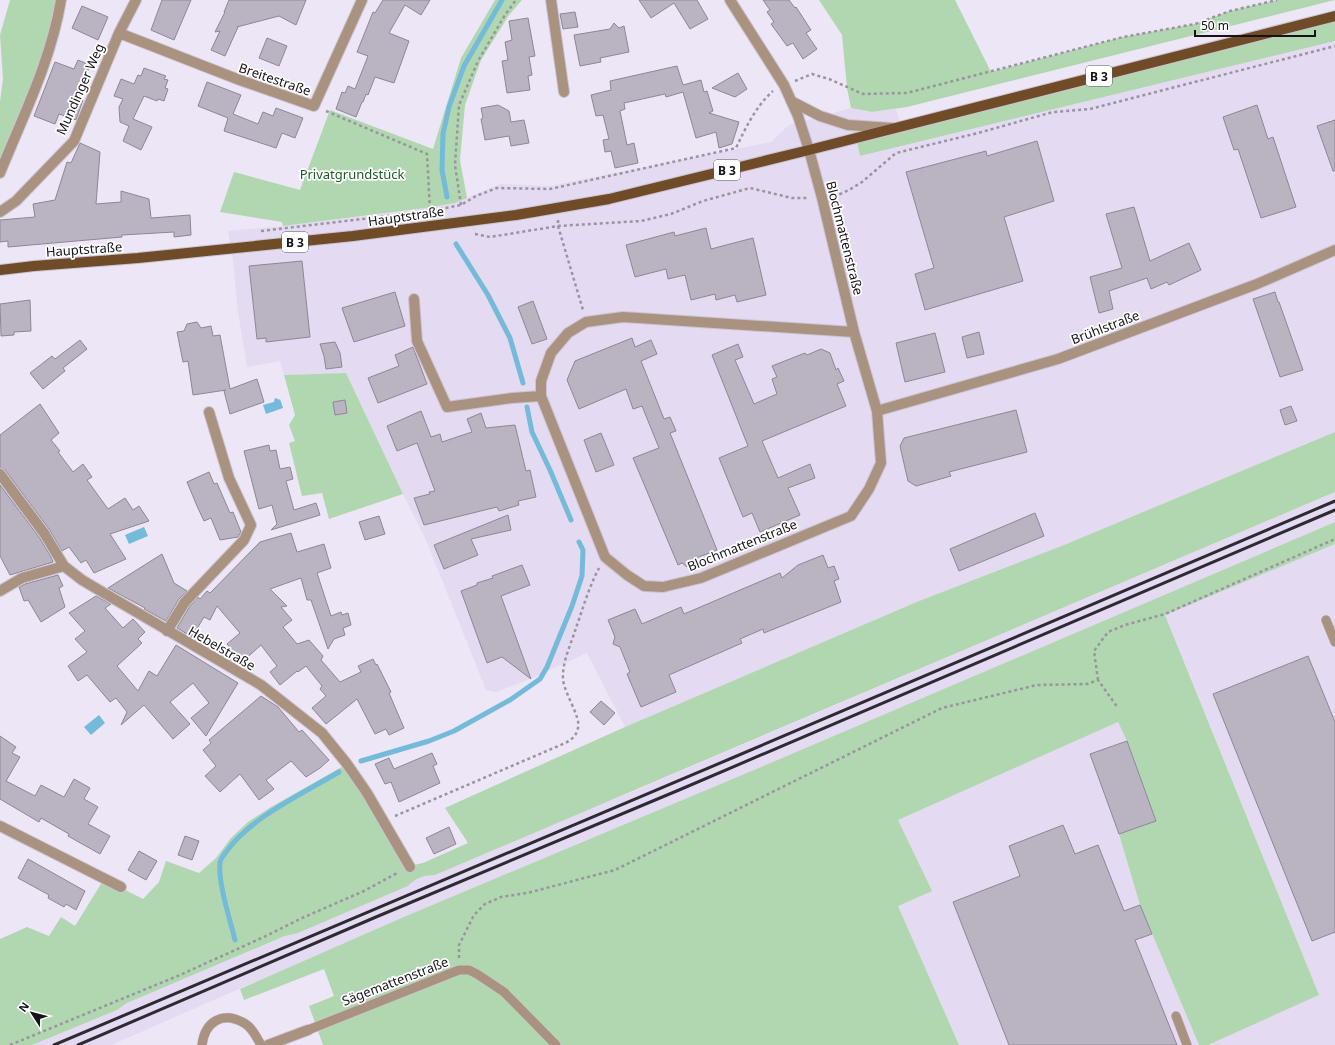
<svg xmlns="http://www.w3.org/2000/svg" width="1335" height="1045" viewBox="0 0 1335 1045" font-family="'Noto Sans',sans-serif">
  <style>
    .built { fill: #e4daf1 }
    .green { fill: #b1d7b1 }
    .water { fill: #74bad9 }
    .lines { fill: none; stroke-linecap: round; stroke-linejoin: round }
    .stream { stroke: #74bad9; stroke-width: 5 }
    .building { fill: #b9b3c2; stroke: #8d8795 }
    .lane-casing { stroke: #cac4d2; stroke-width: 10 }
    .street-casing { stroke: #cac4d2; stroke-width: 12 }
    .primary-casing { stroke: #cac4d2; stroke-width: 12 }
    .path { stroke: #9994a0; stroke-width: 2.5; stroke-dasharray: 3 3; stroke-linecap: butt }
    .lane { stroke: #a99380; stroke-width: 9 }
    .street { stroke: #a99380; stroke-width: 10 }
    .primary { stroke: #704b28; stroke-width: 10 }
    .rail { stroke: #2e2a32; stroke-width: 3 }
    .labels { text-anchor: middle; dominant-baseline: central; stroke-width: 3.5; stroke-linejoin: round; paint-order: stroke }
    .shield { fill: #fff; stroke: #5b595d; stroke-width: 1 }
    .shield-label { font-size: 12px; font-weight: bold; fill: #151218 }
    .street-label { font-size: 13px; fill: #151218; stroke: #fff }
    .park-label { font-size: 13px; fill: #1a5d21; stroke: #fff }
  </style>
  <rect width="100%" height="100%" fill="#ede6f6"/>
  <!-- built -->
  <path class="built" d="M1335,41V432L1064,545L919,601L625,727L587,653L530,679L496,692L486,690L426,540L403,494L346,373L284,375L280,361L247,367L238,312L233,260L228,231L283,226L405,211L455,203L500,184L550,186L771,142L789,125L851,108L872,112L896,109L902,130L857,142L860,156Z
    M1335,492V522L768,764L399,919L111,1045H31L117,1010L127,1003L270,943L291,934L298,933L408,886L411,882L426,875H435L543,828L639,789Z
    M1335,544V1045H1208L1319,995L1165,614Z
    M1118,722L1127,741L1156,821L1119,834L1140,905L1199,1045H959L898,906V820Z"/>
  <!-- green -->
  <path class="green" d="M10,0H57L42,59L0,162V102L3,79L0,35Z
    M495,0H522L509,15L481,60L465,105L460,160L467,198L455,203L425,208L283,226L282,222L220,212L234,172L300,190L330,110L433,149L461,58Z
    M819,0H955L991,72L1123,37L1195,24L1230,11L1277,0H1335L907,107L872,112L851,108L847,88L842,35Z
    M1335,21V41L860,156L857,142Z
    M346,373L403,494L329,519L322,493L302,496L289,443L295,441L289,425L295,415L284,375Z
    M1335,432V492L435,875C425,875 415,878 408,886L298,933L285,936L127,1003L117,1010L32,1045H0V939L27,927L49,936L61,917L75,926L104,879L143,899L159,882L166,861L199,873L216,858L231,838L248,822L271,807L347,764L409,866L423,863L468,843L445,808L467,798L625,727L919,601L1064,545Z
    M1335,522V544L1165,615L1319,995L1208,1045H1199L1140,905L1119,834L1156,821L1127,741L1118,722L898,820L932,891L898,906L959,1045H323L309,1006L334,996L324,969L244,1000L240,989L399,919L768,764Z"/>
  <!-- water -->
  <path class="water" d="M275,398L278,399L279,400L280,399L283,408L266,414L263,405L274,402Z
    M144,527L148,536L129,544L125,535Z
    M99,715L105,723L91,735L84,727Z"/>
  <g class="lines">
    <!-- stream -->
    <path class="stream" d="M447,197L442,170L443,134L449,107L464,66L502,0
      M456,244L488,295L510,338L523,383
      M527,407L532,432L550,470L571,520
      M361,761L429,741L454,731L510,700L540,679L547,667L572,606L582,576L583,550L579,542
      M235,940C230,919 218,884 220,863C220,859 224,855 226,852C251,817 302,794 339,772"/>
  </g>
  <!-- building -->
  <path class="building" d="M162,0H191L174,40L151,30Z
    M229,0H306L296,25L279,16L237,27H238L225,56L211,50L220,31L215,32L225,12H224Z
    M383,0H430L421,15L405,5L389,33L409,41L394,83L375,77L368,95L366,94L363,102H362L356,117L336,109L342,92L345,93L348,86L355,89L368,56L357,52L373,12L375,13Z
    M639,0H697L708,19L690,29L674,3L651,18Z
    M763,0H789L795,8L796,7L811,30L806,33L817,49L803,59L793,43L787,46L771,24L774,22L767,12L770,10Z
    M82,6L108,17L98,40L72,28Z
    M575,12L578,27L563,29L560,14Z
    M528,18L535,56L529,57L532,75L528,76L530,90L507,93L502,61L508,60L505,42L512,40L509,21Z
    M614,23L619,28L624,26L629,52L600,58L601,62L580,66L574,35L610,29Z
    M267,38L287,46L279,66L259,58Z
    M78,60L90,65L77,98L83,100L76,120L59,114L55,124L34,116L55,62L74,69Z
    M677,66L683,85L701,80L704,92L707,91L713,111L709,113L739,122L732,144L719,148L716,132L696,138L683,92L666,97L665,94L624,103L625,109L620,111L627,145L634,143L638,163L615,168L611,151L605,152L603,140L609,139L603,115L596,116L591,95L611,90L610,81Z
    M144,68L166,76L164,79L168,80L165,88L168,89L164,101L158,99L157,101L144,96L133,119L152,127L141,150L123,141L129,126L120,122L119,107L123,99L114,96L121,79L134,84L138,75L141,76Z
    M738,73L747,89L735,97L712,88Z
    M207,82L241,95L233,114L258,124L263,112L273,116L276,108L303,118L295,138L282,133L276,148L224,131L228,118L198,106Z
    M498,105L509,111L511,122L524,120L529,143L511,146L509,136L485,140L481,119L483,118L481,108Z
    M1257,105L1268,139L1273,137L1296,207L1261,218L1238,149L1234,150L1223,117Z
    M1335,120V171H1333L1317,126Z
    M1037,141L1054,201L1004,217L1023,281L925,310L915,274L934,268L906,172L986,151L987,156Z
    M80,143L100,152L96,204L121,202V191L149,199L151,218L190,215L191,235L174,237V232L122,235V237L8,247V241L0,242V220L35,217L33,204L55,200L67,162L71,163Z
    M1134,207L1150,261L1189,243L1201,270L1169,285L1167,282L1151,289L1147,278L1109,291L1113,309L1099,313L1090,277L1122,268L1106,214Z
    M706,228L711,249L753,238L766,295L737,302L735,295L716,300L715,294L691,300L685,275L668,279L666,269L635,277L626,245L674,232L675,236Z
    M302,261L310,337L266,342V338L257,339L249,266Z
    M395,292L405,326L354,342L342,308Z
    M1275,292L1278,302H1279L1303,370L1280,377L1253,299Z
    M30,300L31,331L14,332V335L1,336L0,304Z
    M533,301L547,339L532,344L518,307Z
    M197,322L201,328L211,326L213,336L220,335L230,389L257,379L264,402L230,414L224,391L226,390L193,395L188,361L183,362L177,332L184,331L187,324Z
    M979,332L984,354L967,358L962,337Z
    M935,333L945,372L905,382L896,343Z
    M632,338L635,347L651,340L657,354L641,361L664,419L670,417L676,431L670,433L717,550L691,560L687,567L682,563L678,565L633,458L659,448L642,406L633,409L626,389L579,409L567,380L575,361Z
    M80,340L87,349L63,368L65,371L43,389L30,373L52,356L55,359Z
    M335,342L340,353L342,367L326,369L324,356L320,344Z
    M738,344L743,357L735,360L754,404L777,394L772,379L777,377L772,366L805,353L807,355L821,349L830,353L836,370L838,368L844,381L837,384L846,406L762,441L778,478L810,464L815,478L788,488L800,515L760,532L752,513L743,517L719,458L748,446L712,355Z
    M413,347L427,384L378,403L368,378L399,366L395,355Z
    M345,400L347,413L335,415L333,402Z
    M40,404L59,433L51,440L60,451L58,452L73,472L83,464L92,477L87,480L108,509L125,498L133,510L139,506L149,521L110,534L126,559L94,573L86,560L81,563L69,547L62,551L49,529L5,470L0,468V435Z
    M1291,406L1297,421L1285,425L1280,410Z
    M1016,410L1027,452L949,472L951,476L916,486L908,481L900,446L904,438Z
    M421,411L431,437L440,434L442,442L472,432L467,419L481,413L486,428L515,425L526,471L530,470L536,497L518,501L519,505L499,511L497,507L424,525L414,498L430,494L429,492L435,491L417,443L397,451L387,426Z
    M601,433L614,465L596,472L584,440Z
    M269,445L270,451L276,450L280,469L290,467L293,479L286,481L294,510L316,503L320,515L271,530L277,524L272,505L259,509L244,451Z
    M209,472L214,484L217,483L230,513L233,512L241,532L238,537L220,540L211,518L204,521L197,506L187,482Z
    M0,485L39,537L51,557L53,562L10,575L0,556Z
    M1035,513L1044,536L959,571L950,549Z
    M508,515L511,530L471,539L478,555L444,569L434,545Z
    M379,516L385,534L365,540L359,522Z
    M291,533L297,552L324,544L331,568L317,573L331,616L341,612L342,615L348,613L351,625L343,628L345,635L334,639L328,649L311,600H307L301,578L270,589L287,606L281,607L292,620L283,627L297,644L309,640L323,656L321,660L340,682L361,672L358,666L373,659L376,665L377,664L391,692L389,693L404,728L389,735L386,729L375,734L357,699L326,724L312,708L326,696L320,689L322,686L306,666L298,672L297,671L280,685L270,672L277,666L261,645L242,662L227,644L240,633L217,606L210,620L204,617L192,637L177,628L190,606L198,597L200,599L207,591L210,593L260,542Z
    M162,554L174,583L187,591L179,599L166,621L144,609L145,608L108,588Z
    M823,555L828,568L834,566L839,579L834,581L841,602L764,633L763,629L740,639L742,643L669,675L676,692L641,707L627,674L630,672L620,647L613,644L615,637L608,620L635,609L642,624L681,607L684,614L780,573L782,578L798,565Z
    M522,565L530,585L501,596L531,679L502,657L487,663L461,591L477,585V583L493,578L492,576Z
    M58,575L63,586L59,588L65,607L41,622L28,600L24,601L19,587L25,584Z
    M96,596L111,604L105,608L123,628L133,619L145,632L138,639L142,643L117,666L138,691L149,671L157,676L176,645L238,683L206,736L191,718L209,703L193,683L170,702L190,724L173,739L144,705L121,725L127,712L116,698L110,702L87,675L78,681L68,666L87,652L75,639L85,631L69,613Z
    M1308,656L1335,722V932L1312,941L1213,694Z
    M261,696L278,707L299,732L302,730L329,760L320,768L306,777L291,761L266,780L274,789L259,800L240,774L220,792L205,776L216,766L203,750L211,743L209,740Z
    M601,701L615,713L604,725L590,712Z
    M0,736L16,747L12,753L20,757L6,781L35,796L41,785L64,797L74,779L90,788L84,799L98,807L88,824L110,836L100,854L68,836L69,834L41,818L39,822L0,799Z
    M1127,741L1156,821L1119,834L1090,754Z
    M432,753L437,764L433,766L440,783L399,802L391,782L385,784L375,764L389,758L394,769Z
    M1063,825L1075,854L1098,845L1124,911L1140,905L1152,934L1135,940L1177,1045H1009L953,902L1020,876L1009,846Z
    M449,827L456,844L434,854L426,838Z
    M185,836L199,841L192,860L178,855Z
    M139,851L157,861L146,880L128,870Z
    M28,859L85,891L76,910L66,904L64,907L48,898L49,895L18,878Z"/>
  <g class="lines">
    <defs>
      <path id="lane" d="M1326,620L1335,642
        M1176,1016L1187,1045
        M308,1030L459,970H469L477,974L504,992L556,1045
        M202,1045C205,1021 223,1011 244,1023C252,1027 257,1038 261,1045"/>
      <path id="street" d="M551,0L564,92
        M730,0L784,85L798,116L809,150L822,198L854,332L877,411L881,463L869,489L851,516L701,578L663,587L644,586L627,575L605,557L541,396V381L551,353L568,333L586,322L623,317L854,332
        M119,33L237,79L314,106L362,0
        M791,101L820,116L848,125L892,128
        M0,173C23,116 51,61 61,0
        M0,212L16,201L74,141L119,33L136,0
        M414,299L417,341L447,407L512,398L541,396
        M877,411L1058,359L1257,284L1335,250
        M0,474L44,533L64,566L82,580L104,593L261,685L322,733L347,764L367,793L410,867
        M0,591L22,578L64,566
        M167,631L185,602L244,540L251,525L229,478L209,412
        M0,826L121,887
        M268,1045L308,1030"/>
      <path id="primary" d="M0,270L34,266L138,258L353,236L516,215L609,199L809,150L1335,16"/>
    </defs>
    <!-- lane casing -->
    <use href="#lane" class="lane-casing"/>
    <!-- street casing -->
    <use href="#street" class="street-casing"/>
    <!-- primary casing -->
    <use href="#primary" class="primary-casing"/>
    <!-- path -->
    <path class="path" d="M795,81L812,74L829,79L863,94L907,93L1123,37L1195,24L1230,11L1277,0
      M326,111L427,154L430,211
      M834,197L849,190L862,182L896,153L978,133L1053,112L1090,109L1335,46
      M461,205L455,165L459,105L478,61L505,15L516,0
      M558,220V226L583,310
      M261,231L430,211L461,205L476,196L497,188L550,189L736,148C746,127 756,106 773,91
      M475,234L490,237L558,226L641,221L671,214L703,201L750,188L792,198H809
      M1098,680L1094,651L1108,632L1125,625L1165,614L1335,539
      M395,816L556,747C566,743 576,739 578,728C581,717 564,693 563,679C562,662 571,644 576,628C583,608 589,587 599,568
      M459,958V945L474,915L485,904L501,897L527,893L615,870L942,708L1037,685L1087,684L1098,680L1118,708
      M10,1045L180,975L266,936L302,918L364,891L399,872"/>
    <!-- lane -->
    <use href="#lane" class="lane"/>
    <!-- street -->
    <use href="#street" class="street"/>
    <!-- primary -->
    <use href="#primary" class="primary"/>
    <!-- rail -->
    <path class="rail" d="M54,1045L732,758L1335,501
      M78,1045L376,917L679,790L1335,510"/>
  </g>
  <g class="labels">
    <!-- shield labels -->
    <g class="shield">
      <rect x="1086" y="66" width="26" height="20" rx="3"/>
      <rect x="714" y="160" width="26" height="20" rx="3"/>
      <rect x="282" y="232" width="26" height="20" rx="3"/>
    </g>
    <g class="shield-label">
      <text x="1099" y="76">B 3</text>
      <text x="727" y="170">B 3</text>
      <text x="295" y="242">B 3</text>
    </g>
    <!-- street labels -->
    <g class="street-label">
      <text transform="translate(275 79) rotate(19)">Breitestraße</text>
      <text transform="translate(80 89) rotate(-66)">Mundinger Weg</text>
      <text transform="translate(406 216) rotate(-8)">Hauptstraße</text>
      <text transform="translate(845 238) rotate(76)">Blochmattenstraße</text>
      <text transform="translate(84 249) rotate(-4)">Hauptstraße</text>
      <text transform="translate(1105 327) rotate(-21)">Brühlstraße</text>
      <text transform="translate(742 545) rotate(-22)">Blochmattenstraße</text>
      <text transform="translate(222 648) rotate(30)">Hebelstraße</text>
      <text transform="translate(395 981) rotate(-21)">Sägemattenstraße</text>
    </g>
    <!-- park labels -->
    <g class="park-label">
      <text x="352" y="174">Privatgrundstück</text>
    </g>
  </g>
  <!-- north arrow -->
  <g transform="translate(32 1013) rotate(306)" stroke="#ffffff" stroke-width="3" paint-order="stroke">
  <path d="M0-3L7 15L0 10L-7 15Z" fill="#151218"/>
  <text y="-6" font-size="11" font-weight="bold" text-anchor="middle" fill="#151218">N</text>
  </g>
  <!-- scale -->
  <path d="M1195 30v6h120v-6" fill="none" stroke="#151218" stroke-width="2"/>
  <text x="1201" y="30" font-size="12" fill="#151218" stroke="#ffffff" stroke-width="3" paint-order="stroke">50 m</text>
</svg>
